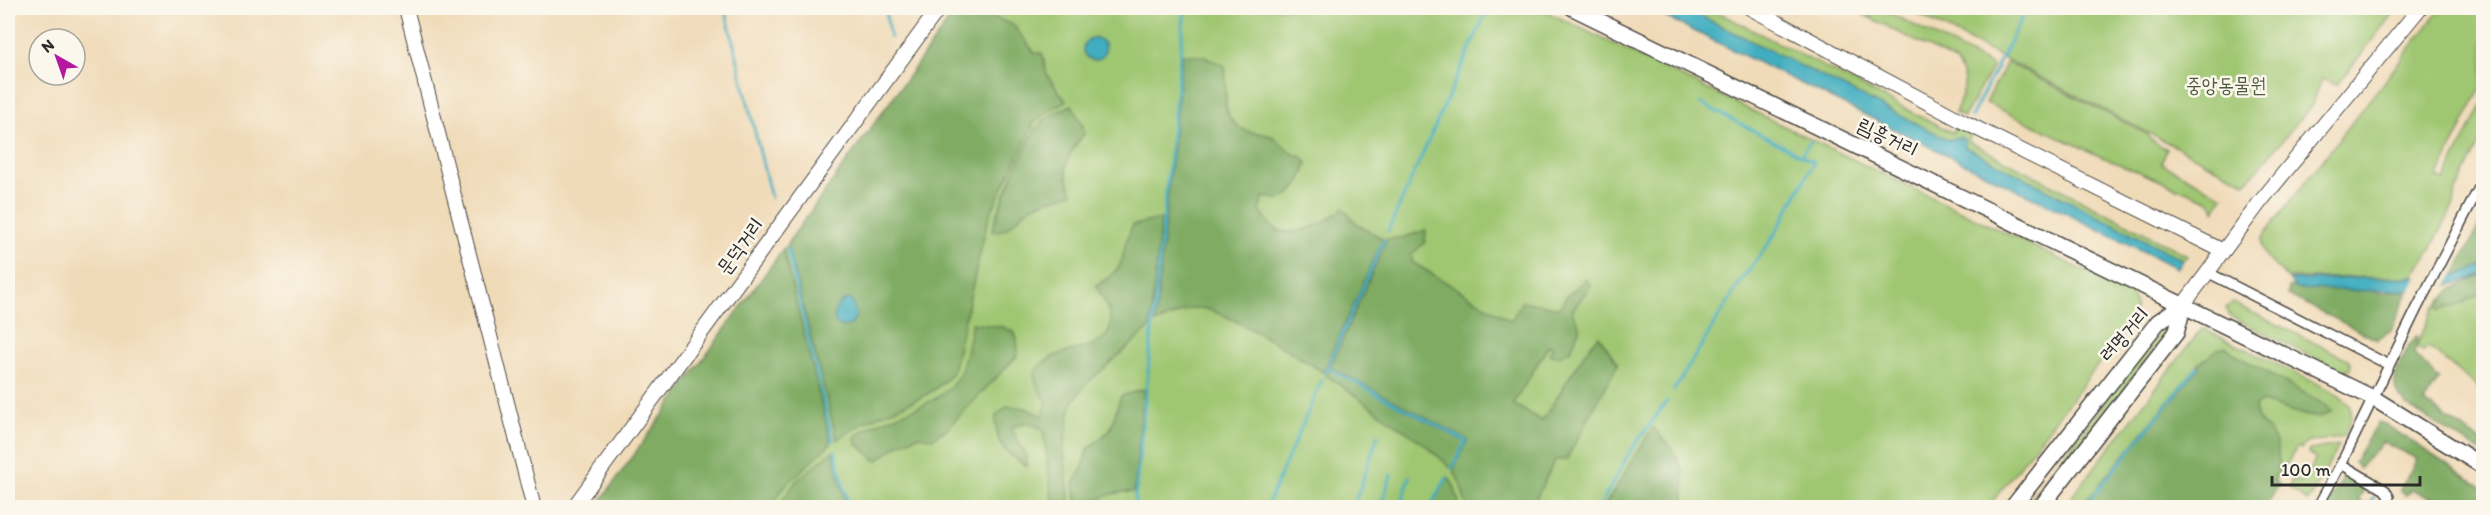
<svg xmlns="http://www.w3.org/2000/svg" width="2491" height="515" viewBox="0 0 2491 515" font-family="Itim,'Poor Story',sans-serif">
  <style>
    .green { fill: #9fc671; stroke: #65784e; stroke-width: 1.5 }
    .forest { fill: #7fab63; stroke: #556b47; stroke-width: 1.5 }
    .water { fill: #41adc0; stroke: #366c76; stroke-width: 1.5 }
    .pier { fill: #f0dbb9 }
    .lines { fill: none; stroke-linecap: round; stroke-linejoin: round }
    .stream { stroke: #41adc0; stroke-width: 3 }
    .street-casing { stroke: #494540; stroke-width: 12 }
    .secondary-casing { stroke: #494540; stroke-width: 16 }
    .primary-casing { stroke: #494540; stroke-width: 18 }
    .street { stroke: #fff; stroke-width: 9 }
    .secondary { stroke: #fff; stroke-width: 14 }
    .primary { stroke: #fff; stroke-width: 15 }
    .labels { text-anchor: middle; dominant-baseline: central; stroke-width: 5; stroke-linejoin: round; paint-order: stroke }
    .park-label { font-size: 20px; fill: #4e5a40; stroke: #fbf7ec }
    .street-label { font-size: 20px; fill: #2b2b2b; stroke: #fbf7ec }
  </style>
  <rect width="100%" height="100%" fill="#fbf7ec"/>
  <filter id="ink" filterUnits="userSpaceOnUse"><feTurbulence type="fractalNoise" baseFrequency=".0167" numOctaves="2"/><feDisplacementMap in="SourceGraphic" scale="12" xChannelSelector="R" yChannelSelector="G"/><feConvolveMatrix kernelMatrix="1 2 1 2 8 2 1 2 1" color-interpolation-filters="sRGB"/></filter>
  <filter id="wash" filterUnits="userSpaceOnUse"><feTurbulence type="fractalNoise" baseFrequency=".008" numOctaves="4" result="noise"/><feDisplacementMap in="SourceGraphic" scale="24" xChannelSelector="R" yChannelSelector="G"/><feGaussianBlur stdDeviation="1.35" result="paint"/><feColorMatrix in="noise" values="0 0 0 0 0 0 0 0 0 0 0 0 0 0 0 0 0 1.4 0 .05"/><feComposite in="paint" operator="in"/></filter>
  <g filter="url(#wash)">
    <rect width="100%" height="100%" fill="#f0dbb9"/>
    <!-- green -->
    <path class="green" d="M958,8H1539L2130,293L2136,304L2134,318L1988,507L596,508Z
      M1685,8H1710L1953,133L1956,126L1972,134L1968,141L2187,255L2183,260L1965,147L1964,139L1949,140Z
      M1851,8H1881L1993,66L1964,117L1955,113C1964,92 1970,81 1955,61Z
      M1906,8H2397L2337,85L2322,79L2312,105L2246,183Z
      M2447,8H2483L2479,20L2483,23V83L2437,178L2444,181L2483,102V135L2456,191L2454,205L2430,251L2413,277L2287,278C2276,266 2255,253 2264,235L2435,16Z
      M2007,62L2147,134L2151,140L2167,149L2161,163L2223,196L2215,210L2213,205L2207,200L2104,158L1986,103Z
      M2483,276V391L2429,347L2423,351L2416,348L2433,309L2449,293Z
      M2233,303L2348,359L2351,364L2350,370L2342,372L2230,316L2226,308Z
      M2163,327L2168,332L2032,507L2023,508Z
      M2204,329L2330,390C2352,403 2358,411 2344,436L2306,443L2301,449L2297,447L2282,472L2280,471L2273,436L2257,420L2255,406L2262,402L2308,416L2318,417L2331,411L2315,399L2237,356L2226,347L2199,364L2081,507L2063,508L2201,330Z
      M2339,445L2312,496L2307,501L2290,488L2292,478L2301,483L2316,459L2308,453L2309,450Z"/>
    <!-- forest -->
    <path class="forest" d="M958,8H971L1013,25L1035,53H1042L1047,75L1066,101L1046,113L1034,123L992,210L986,227L953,371C934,398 902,404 873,418C860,424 849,432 837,440L787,244Z
      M1182,54L1206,57L1225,66C1228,91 1217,120 1247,131C1256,134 1267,133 1275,138C1285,145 1289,155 1301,156L1307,163C1303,176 1294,198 1278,199C1274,199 1268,197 1264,197L1259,210C1263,215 1269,224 1274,228C1295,240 1328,222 1343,208L1358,225L1383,239L1323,372C1301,358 1221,308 1199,308C1182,308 1170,320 1155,323Z
      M1072,105L1083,126L1084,134C1067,155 1060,167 1073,193C1060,197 1044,200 1031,207C1016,215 1012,233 992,231C998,209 1025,141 1040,124C1048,115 1061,110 1072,105Z
      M2483,217V265L2454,276L2455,274Z
      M1161,219L1150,328L1085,385L1071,405L1064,449L1070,507H1053L1043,429L1026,422L1011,428L1026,455L1027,466C1003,451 995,445 996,416L1007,406L1025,408L1043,416L1047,403L1037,386L1034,374C1050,340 1117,359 1110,317C1109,307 1101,295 1096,286C1134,263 1116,257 1133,225Z
      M1426,230L1425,242L1412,254V262L1511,321L1522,301L1559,308L1566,297L1586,279L1591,285L1572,311L1580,327L1571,350L1557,357L1549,354L1553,347L1549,345L1513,404L1542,421L1586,351L1599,336L1618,364L1566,460H1555L1532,507H1467L1460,483L1453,470L1468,440L1330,367L1387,239L1401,238Z
      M783,249L831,443L783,488L771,507H596Z
      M2483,274V292L2460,304L2440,310L2438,307L2450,290Z
      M2293,286L2296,289H2375L2376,292L2386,294L2387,292H2408L2391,330L2377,340L2288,295L2289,287Z
      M972,323L1003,327L1014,332L1017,339L1018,355L947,429L933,438L917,436L898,445L877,461L856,443L855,437C885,411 941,412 960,373C967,358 968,339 972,323Z
      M2416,336L2418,338L2414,354L2439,379L2424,402L2483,443V453L2406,405C2404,401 2399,397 2397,393C2389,377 2407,349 2416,336Z
      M2226,347L2237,356L2315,399L2332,411L2319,417L2308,416L2262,402L2255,406C2258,429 2265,422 2274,438C2279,447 2278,461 2280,471L2274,481L2279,484L2270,500L2262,508C2230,508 2199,503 2167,505L2163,508L2084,507L2200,367L2199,364L2218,349Z
      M1329,369L1465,442L1451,468L1428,447L1326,375Z
      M1144,389L1134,492C1108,490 1100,503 1077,505L1074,484L1083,467L1087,450L1110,430L1121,396Z
      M2378,422L2385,424L2483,488V505L2462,501L2430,498L2412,489L2407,495L2400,490L2417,459L2383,442L2359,468L2354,462Z
      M1653,427L1675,453L1684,473V507H1648L1645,501L1644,507H1604Z
      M833,451L847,507H778L796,481Z
      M2345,474L2366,483V487L2358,499L2366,507L2326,508Z
      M1448,477L1454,486L1460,507H1430Z"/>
    <!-- water -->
    <path class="water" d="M1647,8H1685L1949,140L1958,137L1964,139L1965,147L2183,260L2177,268Z
      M1083 49a11 11 0 1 1 22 0a11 11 0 1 1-22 0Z
      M2483,265V273C2436,299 2351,289 2296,289L2289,280L2456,276Z
      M849,299L853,303L856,316L851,325L842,327L836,324C832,314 837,301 849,299Z"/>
    <!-- pier -->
    <path class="pier" d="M2454,273L2445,290L2409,293L2418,275Z"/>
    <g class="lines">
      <!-- stream -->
      <path class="stream" d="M725,8L771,198
        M885,8L890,38
        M1971,117L2027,8
        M1801,155L1811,141
        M1388,231L1488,8
        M787,249L833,441
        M1328,368L1466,441L1452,468
        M1325,373L1384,240
        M1674,390L1741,281L1774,236L1814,162L1700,103
        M835,451L849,508
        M1134,508L1185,8
        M1266,508L1322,380
        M1353,508L1378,435
        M1380,508L1391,475
        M1400,508L1410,477
        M1429,508L1447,478
        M1599,508L1629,453L1667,401
        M2083,508L2198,367
        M2368,508L2374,496"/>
    </g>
  </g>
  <g filter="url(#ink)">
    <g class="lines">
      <defs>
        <path id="street" d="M2207,272L2389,365
          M2341,464L2385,490L2389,497L2385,508
          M2317,508L2341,464L2416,310L2484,178"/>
        <path id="secondary" d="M406,8L534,508
          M1750,8L1964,122L2223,251
          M2184,304L2260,202L2420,8
          M573,508L939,8"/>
        <path id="primary" d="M1573,8L2373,398L2484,467
          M2012,508L2158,322L2184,304
          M2040,508L2176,333L2184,304"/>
      </defs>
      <!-- street casing -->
      <use href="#street" class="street-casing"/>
      <!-- secondary casing -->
      <use href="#secondary" class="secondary-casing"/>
      <!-- primary casing -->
      <use href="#primary" class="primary-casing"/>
      <!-- street -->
      <use href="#street" class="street"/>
      <!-- secondary -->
      <use href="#secondary" class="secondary"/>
      <!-- primary -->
      <use href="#primary" class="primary"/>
    </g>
  </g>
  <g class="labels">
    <!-- park labels -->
    <g class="park-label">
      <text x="2226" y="85">중앙동물원</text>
    </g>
    <!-- street labels -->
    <g class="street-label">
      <text transform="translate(1888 137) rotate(26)">림흥거리</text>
      <text transform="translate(740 246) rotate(-54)">문덕거리</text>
      <text transform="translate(2124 334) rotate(-49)">려명거리</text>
    </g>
  </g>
  <!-- margin -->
  <rect width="2491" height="515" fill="none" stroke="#fbf7ec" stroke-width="30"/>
  <!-- north arrow -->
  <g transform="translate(57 57) rotate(320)"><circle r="28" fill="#fbf7ec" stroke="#a8a59f" stroke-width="1.5"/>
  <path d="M0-4.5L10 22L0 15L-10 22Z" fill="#b5179e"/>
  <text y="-9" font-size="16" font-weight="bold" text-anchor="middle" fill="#2b2b2b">N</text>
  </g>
  <!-- scale -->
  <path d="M2272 476v9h148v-9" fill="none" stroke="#2b2b2b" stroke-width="3"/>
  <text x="2281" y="476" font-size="18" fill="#2b2b2b" stroke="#fbf7ec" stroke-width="4.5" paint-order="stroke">100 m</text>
</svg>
